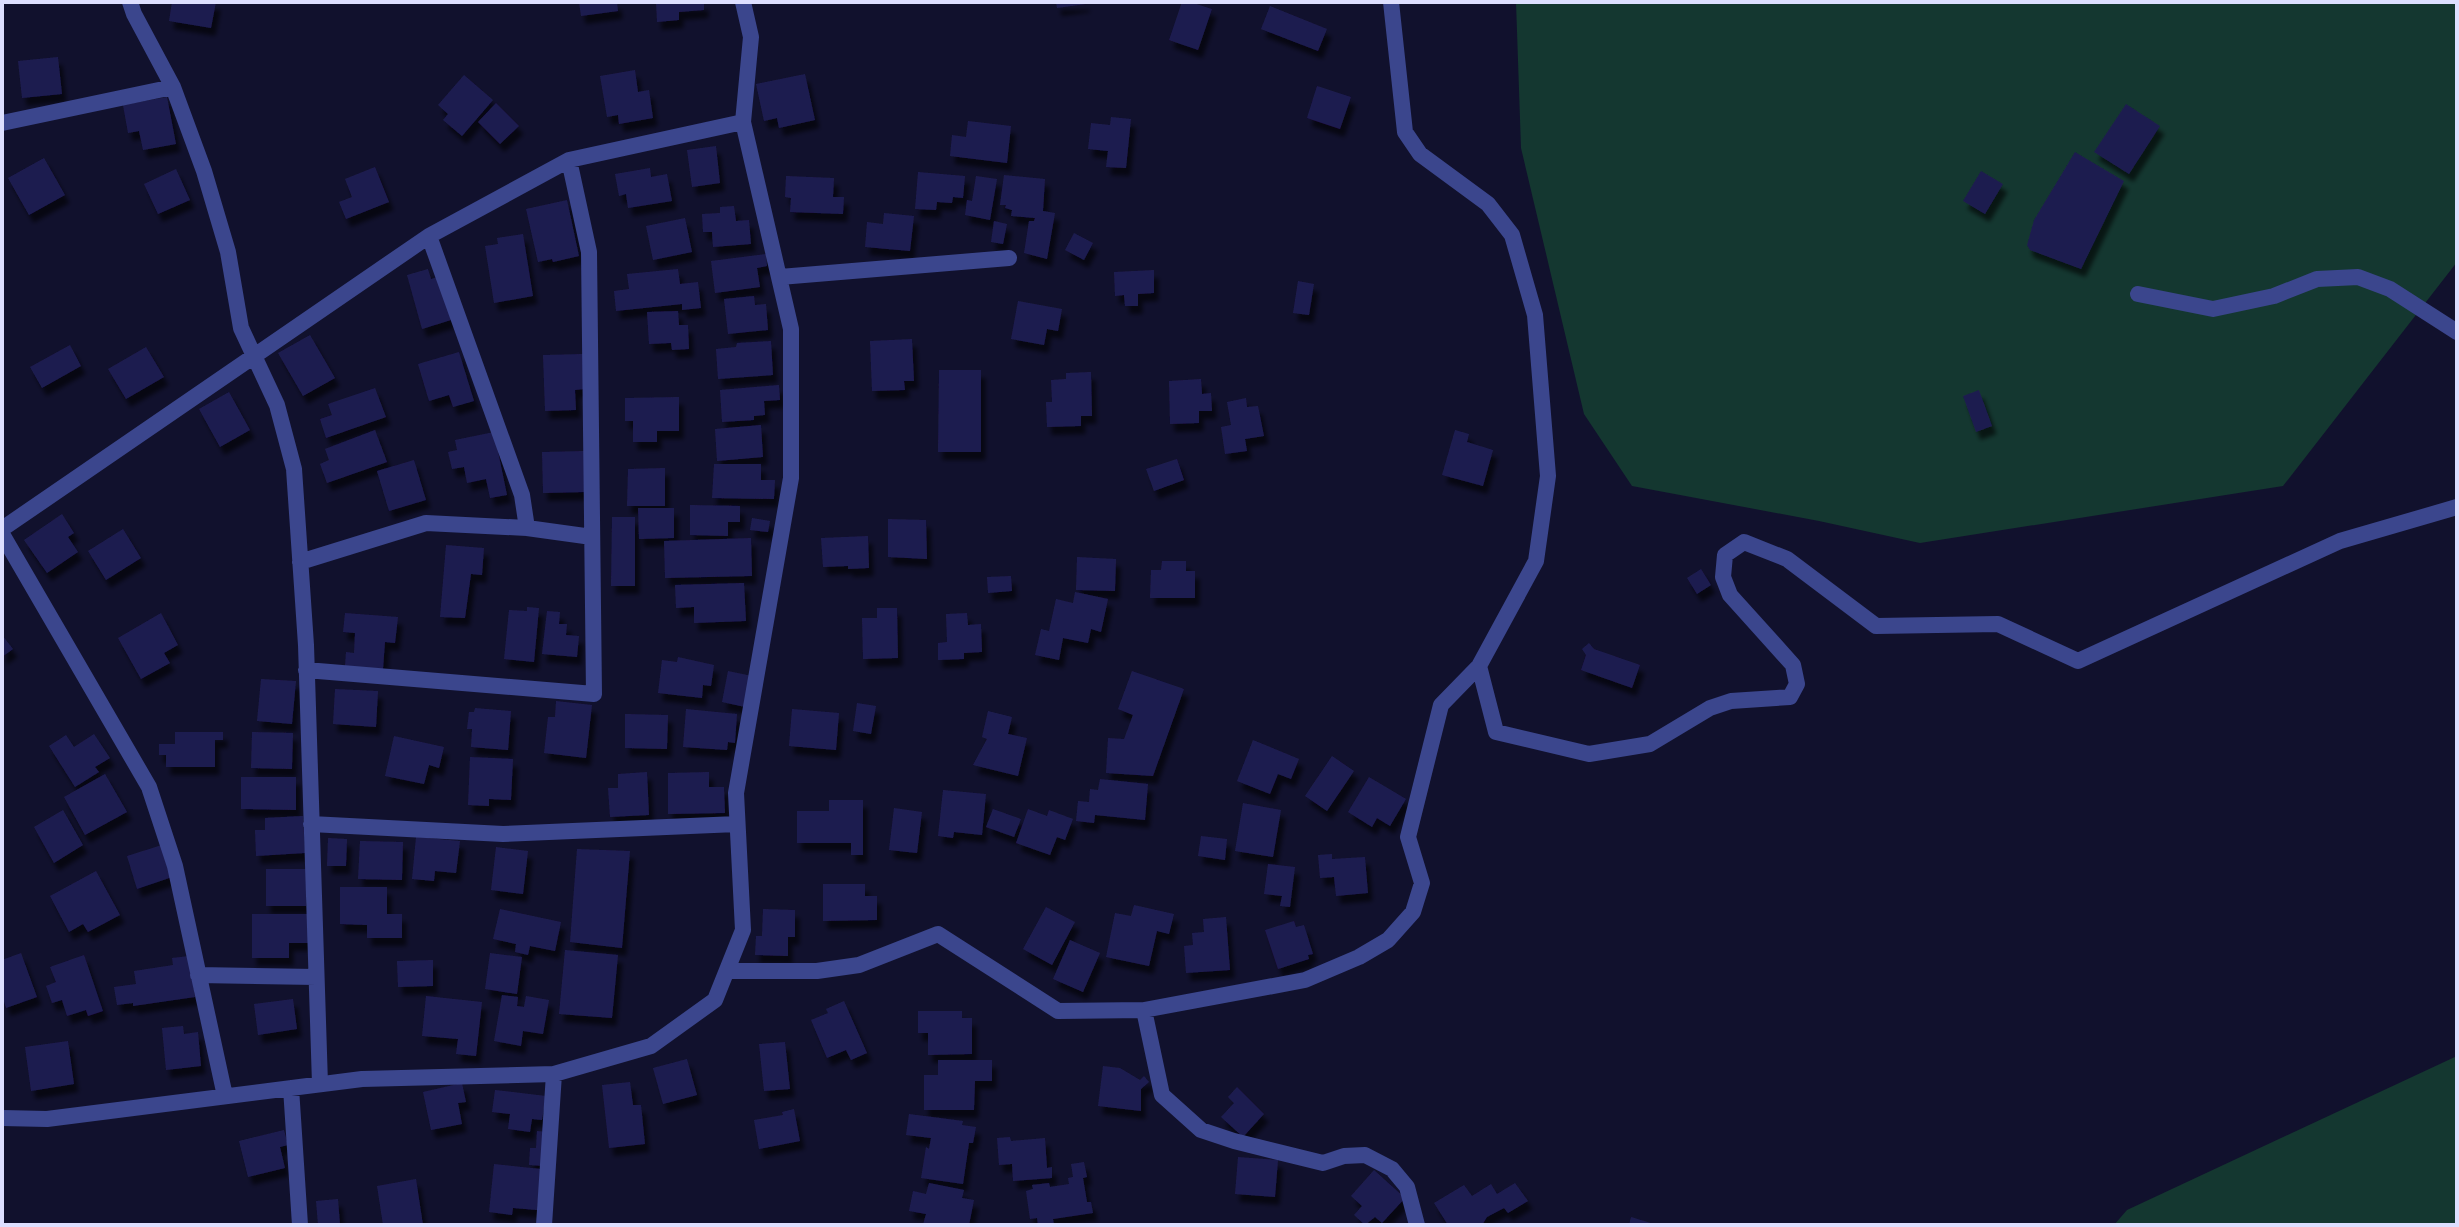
<svg xmlns="http://www.w3.org/2000/svg" width="2459" height="1227" viewBox="0 0 2459 1227" font-family="Ubuntu,sans-serif">
  <style>
    .green { fill: #143730 }
    .building { fill: #1e1c4f; filter: url(#shadow) }
    .lines { fill: none; stroke-linecap: round; stroke-linejoin: round }
    .minor { stroke: #3b468d; stroke-width: 16 }
  </style>
  <defs>
    <filter id="shadow"><feDropShadow dx="4.5" dy="8" stdDeviation="2" flood-color="#0009"/></filter>
  </defs>
  <rect width="100%" height="100%" fill="#11112d"/>
  <!-- green -->
  <path class="green" d="M1516,2H2457V262L2283,486L1920,543L1819,521L1632,486L1584,414L1521,148Z
    M2457,1056V1225H2114L2127,1210Z"/>
  <!-- building -->
  <path class="building" d="M172,2H216L211,28L169,21Z
    M579,2H617L618,11L581,16Z
    M656,2H704V10L679,12V20L657,22Z
    M1056,2H1085L1086,4L1057,8Z
    M1182,2H1190L1212,9L1198,50L1169,40Z
    M1270,6L1327,29L1318,51L1261,29Z
    M58,57L62,94L22,98L18,61Z
    M635,70L638,92L649,90L653,118L619,124L618,115L607,117L600,76Z
    M805,74L815,120L779,128L777,118L764,121L756,84Z
    M464,75L493,100L462,136L443,120L448,114L438,105Z
    M1317,86L1351,97L1340,129L1307,118Z
    M167,97L176,144L143,150L139,131L128,133L123,105Z
    M496,103L519,126L500,144L478,122Z
    M2126,104L2160,126L2129,174L2094,152Z
    M1111,117L1131,119L1126,168L1106,167L1108,151L1088,149L1091,123L1110,125Z
    M968,121L1011,126L1007,163L950,156L952,135L966,137Z
    M716,146L720,183L692,187L687,150Z
    M2075,152L2124,181L2081,269L2030,250L2027,245L2034,220Z
    M44,158L65,195L29,215L8,178Z
    M375,167L389,202L346,219L339,202L352,197L345,179Z
    M650,168L651,177L667,174L672,201L628,208L626,194L619,196L615,174Z
    M176,169L190,200L158,214L144,184Z
    M1981,171L2003,184L1985,214L1963,201Z
    M918,172L965,176L963,198L953,197L952,203L937,202L936,210L915,209Z
    M1004,175L1045,179L1043,211L1055,213L1047,259L1024,253L1029,221H1034L1035,218L1011,216L1012,210L1005,208L1006,205H1000Z
    M786,176L834,178L833,197H844L843,214L790,212L791,198L785,197Z
    M976,176L997,179L990,220L965,215L967,200L972,201Z
    M567,200L579,256L553,262L552,259L538,262L526,209Z
    M734,206L736,221L749,220L751,244L713,247L712,232H703L702,214L720,213V207Z
    M884,213L914,216L910,251L865,247L867,222L883,224Z
    M685,218L692,252L653,260L646,226Z
    M994,221L1007,224L1003,244L991,242Z
    M1074,233L1093,243L1084,260L1065,250Z
    M523,234L533,296L494,303L485,246L498,244L497,238Z
    M766,254L767,266L757,268L760,287L715,293L711,261Z
    M428,269L431,279L438,277L451,320L422,329L407,275Z
    M678,269L680,284L698,282L701,308L682,310V304L616,311L614,291L629,289L627,274Z
    M1154,270V293L1138,294V306H1125L1124,295L1115,296L1114,272Z
    M1298,281L1314,284L1309,315L1293,313Z
    M754,296L755,305L766,304L768,330L728,334L724,299Z
    M1018,301L1062,309L1058,331L1047,329L1044,345L1011,339Z
    M678,311L679,325H688L689,349L672,350L671,343L649,344L647,312Z
    M310,335L335,378L303,396L278,353Z
    M912,339L914,381H904L905,390L872,391L870,341Z
    M771,341L773,375L718,379L716,349L736,347L737,343Z
    M70,345L81,366L42,388L30,367Z
    M146,347L164,377L126,399L108,369Z
    M459,352L474,401L453,407L449,395L429,401L418,364Z
    M583,354L584,389L575,390L576,410L545,411L543,355Z
    M939,370H981V452H938Z
    M1091,372L1092,416H1081V426L1047,427L1046,402H1052L1051,380L1066,379V373Z
    M1201,379L1202,394L1211,393L1212,411H1199V423L1170,424L1169,381Z
    M779,385L780,400L764,401L765,415L754,416V420L722,422L720,390Z
    M375,388L386,417L326,438L320,419L332,415L328,404Z
    M1979,390L1992,426L1976,432L1963,396Z
    M229,392L250,430L220,447L199,409Z
    M679,397V431H657V442H633V421H625V398Z
    M1246,398L1247,407L1258,406L1264,436L1245,439L1247,451L1225,454L1221,427L1231,425L1227,402Z
    M761,425L763,457L717,461L715,429Z
    M375,430L387,462L327,483L320,464L329,460L325,449Z
    M1455,430L1469,434L1467,442L1493,450L1483,486L1442,475Z
    M494,432L507,495L490,498L486,479L467,483L464,467L452,469L448,452L457,450L455,440Z
    M585,451L586,492L543,493L542,452Z
    M1177,459L1184,480L1154,491L1146,469Z
    M414,460L426,500L389,511L377,471Z
    M714,464H761V480H775L774,499L712,498Z
    M665,468V506H627L628,469Z
    M690,505L740,506V522H728V536L690,535Z
    M638,508H674V538L639,539Z
    M62,514L74,533L68,537L78,552L47,573L24,540Z
    M612,517H635V586H611Z
    M752,518L770,521L768,532L750,530Z
    M888,519L926,520L927,559L888,557Z
    M123,529L141,558L106,580L88,551Z
    M868,536L869,568L848,569V566L823,567L821,538Z
    M751,538L752,576L665,578L664,541Z
    M446,545L484,548L482,575L471,574L465,618L440,617Z
    M1077,557L1116,559L1115,591L1076,590Z
    M1162,561H1186V571H1195V598H1150L1151,570H1161Z
    M1701,569L1711,585L1697,594L1687,578Z
    M1011,576L1012,591L988,593L987,577Z
    M744,583L746,621L694,623V607L676,608L675,585Z
    M1075,592L1108,599L1101,632L1091,629L1088,643L1063,638L1059,660L1035,655L1041,629L1049,631L1056,599L1073,603Z
    M527,607L539,608L534,662L504,659L509,610L527,611Z
    M877,608H897L898,658L863,659L862,618H877Z
    M547,611L560,612L559,624H567L566,635L579,636L577,657L542,654Z
    M161,613L178,645L164,653L170,663L141,679L118,638Z
    M345,613L398,617L395,643L385,642L383,669L345,666L346,652L354,653L355,633L343,632Z
    M967,613L968,625L981,624L982,652L964,653V659L938,660V643L947,642L946,614Z
    M2,635L13,649L2,657Z
    M1589,643L1594,649L1640,665L1632,688L1581,670L1586,655L1582,649Z
    M678,657L714,665L711,686L703,685L702,698L658,693L662,660L677,662Z
    M728,671L752,676L745,707L722,702Z
    M1132,671L1184,689L1153,776L1106,773L1108,738L1124,739L1133,715L1118,709Z
    M261,679L296,681L292,724L257,721Z
    M335,689L378,691L376,727L333,724Z
    M556,701L592,705L586,758L544,753L548,717H555Z
    M857,703L876,706L871,734L853,731Z
    M475,708L511,711L508,750L471,747L472,729H467L469,712H474Z
    M686,709L737,714L735,743L728,742L727,750L683,747Z
    M792,709L839,713L836,750L789,746Z
    M988,711L1012,717L1008,734L1027,738L1018,776L973,765L987,739L982,737Z
    M625,714L668,715L667,749L625,748Z
    M175,732H223V740H215V767H166V755H159V744H175Z
    M252,732L293,733L292,769L251,768Z
    M94,734L110,758L95,767L99,772L75,787L49,746L66,735L74,747Z
    M394,736L444,747L439,768L429,765L424,784L385,776Z
    M1253,740L1299,759L1291,779L1278,774L1270,794L1237,781Z
    M1332,756L1354,771L1327,811L1305,796Z
    M470,757L513,759L511,800L489,799V806L468,805Z
    M647,772L649,815L610,817L608,788H618V774Z
    M709,772V787H724L725,813L668,814V773Z
    M105,774L127,812L85,835L64,797Z
    M241,777H296V810L241,809Z
    M1369,777L1406,799L1390,826L1377,818L1372,827L1348,812Z
    M1100,779L1148,784L1145,820L1095,815L1094,823L1076,821L1078,801L1089,802L1090,789L1098,790Z
    M943,790L986,794L982,835L954,832L953,838L938,836Z
    M829,800H863V855H851V843H797V811H829Z
    M1243,803L1281,810L1273,857L1235,851Z
    M894,808L922,812L917,853L889,850Z
    M993,809L1021,819L1014,837L986,827Z
    M1028,809L1047,816L1049,810L1073,819L1065,840L1057,837L1050,855L1016,843Z
    M63,810L83,845L54,863L34,827Z
    M303,816L305,853L256,856L255,830H265V818Z
    M1201,836L1227,839L1225,860L1198,856Z
    M416,837L460,841L456,873L435,871L434,881L412,879Z
    M328,838L347,839L346,866H327Z
    M360,841L403,842L402,880L358,879Z
    M162,845L172,877L137,889L127,856Z
    M496,847L528,851L523,894L491,890Z
    M577,849L630,851L622,948L570,942Z
    M1332,854V859L1365,857L1368,893L1336,896L1334,877L1320,878L1318,855Z
    M1268,864L1295,867L1290,907L1280,906L1282,896L1264,894Z
    M266,869H306V906H266Z
    M96,871L120,915L88,932L83,924L69,932L50,896Z
    M823,884H865V896H877V920L823,921Z
    M340,887H387V914H402V938H367V925L340,924Z
    M1134,905L1174,914L1169,934L1157,931L1149,966L1106,957L1115,913L1131,916Z
    M1046,907L1075,922L1052,965L1023,949Z
    M500,909L561,922L555,951L530,946L528,955L515,952L516,944L493,939Z
    M763,909L795,910V937H788V956L755,955L756,936H762Z
    M252,914H308V943H289V958H252Z
    M1226,917L1230,970L1186,973L1184,946L1193,945L1192,933L1204,932L1203,919Z
    M1294,921L1296,927L1304,925L1313,954L1308,955L1309,959L1278,969L1265,930Z
    M1070,940L1100,953L1083,992L1053,979Z
    M565,950L618,955L612,1018L559,1014Z
    M21,953L37,997L6,1008L2,995V960Z
    M490,953L522,957L517,994L485,989Z
    M84,955L103,1011L88,1016L86,1010L67,1016L62,1000L52,1003L46,986L56,982L50,967Z
    M189,956L195,997L133,1006V1003L117,1005L114,987L136,984L134,971L173,965L172,958Z
    M433,960V986L398,987L397,961Z
    M502,995L518,997L517,1006L524,1007L526,996L549,1000L543,1034L523,1031L521,1046L494,1041Z
    M426,996L482,1002L476,1056L456,1054L458,1039L422,1036Z
    M293,999L297,1029L258,1035L254,1004Z
    M844,1001L867,1053L851,1060L846,1050L827,1058L811,1020L828,1013L826,1009Z
    M918,1011H962V1018H972V1054L928,1055V1033H918Z
    M183,1026L184,1034L198,1032L201,1066L166,1070L162,1028Z
    M68,1041L74,1084L31,1091L25,1047Z
    M785,1042L790,1089L764,1091L759,1044Z
    M687,1059L697,1095L663,1104L653,1068Z
    M938,1060H992V1081H975L974,1110H924V1075H938Z
    M1103,1066L1120,1068L1140,1080L1144,1076L1149,1082L1141,1089V1111L1098,1106Z
    M630,1082L633,1105H641L645,1144L609,1148L602,1085Z
    M462,1083L466,1102L458,1103L462,1124L431,1130L423,1092Z
    M1237,1087L1264,1114L1243,1137L1221,1117L1234,1103L1228,1097Z
    M495,1090L546,1096L542,1120L532,1119L530,1132L508,1129L510,1114L492,1112Z
    M794,1109L800,1141L759,1149L754,1120L783,1115L782,1112Z
    M909,1114L963,1121L962,1125L976,1127L973,1143H969L963,1184L921,1178L926,1147L929,1149L931,1138L906,1135Z
    M284,1130L288,1145L280,1147L285,1168L248,1177L239,1141Z
    M537,1131L547,1132L545,1166L529,1165L530,1148H536Z
    M1010,1137L1011,1141L1045,1138L1047,1168L1052,1167V1178L1013,1181L1012,1164L999,1165L997,1138Z
    M1238,1157L1278,1160L1275,1197L1235,1194Z
    M1084,1162L1087,1177L1083,1178L1087,1202H1091L1093,1213L1053,1219L1054,1225H1038L1037,1218L1030,1219L1026,1191L1033,1189L1032,1185L1049,1183L1050,1187L1069,1184L1068,1178L1073,1177L1071,1164Z
    M494,1164L541,1169L537,1210L513,1208L512,1215L489,1212Z
    M1374,1170L1405,1198L1382,1223L1375,1217L1365,1225L1354,1215L1362,1206L1351,1196Z
    M416,1179L423,1225H383L377,1186Z
    M929,1183L964,1190L962,1198L974,1200L969,1225H923L926,1214L909,1211L913,1191L926,1194Z
    M1515,1183L1528,1201L1508,1213L1504,1208L1487,1217L1482,1225H1448L1434,1203L1464,1185L1472,1196L1491,1184L1497,1194Z
    M338,1199L340,1225H318L316,1201Z
    M1631,1217L1654,1224V1225H1629Z"/>
  <g class="lines">
    <!-- minor -->
    <path class="minor" d="M130,2L134,14L173,87L204,171L228,252L241,328L277,405L294,469L306,645L320,1084
      M2,123L173,87
      M429,236L522,495L527,528
      M780,277L1009,258
      M2138,294L2213,309L2274,296L2317,279L2358,277L2390,289L2457,332
      M2,529L429,236L569,160L743,122
      M2,534L149,787L175,866L225,1096
      M300,562L426,523L527,528L592,537
      M1479,666L1496,732L1589,754L1650,744L1710,708L1731,701L1790,697L1797,684L1793,665L1730,595L1723,577L1725,555L1744,542L1787,559L1876,626L1998,624L2078,661L2340,541L2457,507
      M306,670L594,694L589,252L569,160
      M311,824L503,834L737,824
      M727,971H817L859,965L938,934L1058,1011L1144,1010L1305,980L1359,957L1388,940L1413,912L1422,883L1408,837L1441,705L1479,666L1536,561L1548,476L1535,315L1512,235L1488,204L1420,154L1405,132L1391,2
      M198,975L316,977
      M1144,1010L1162,1095L1201,1130L1234,1141L1323,1163L1344,1156L1365,1155L1392,1169L1407,1187L1417,1225
      M291,1088L300,1225
      M2,1118L47,1119L362,1079L554,1074L651,1046L715,1000L743,930L736,793L791,478V329L743,122L751,37L743,2
      M544,1225L554,1074"/>
  </g>
  <!-- border -->
  <rect width="2459" height="1227" fill="none" stroke="#dddfff" stroke-width="8"/>
</svg>
